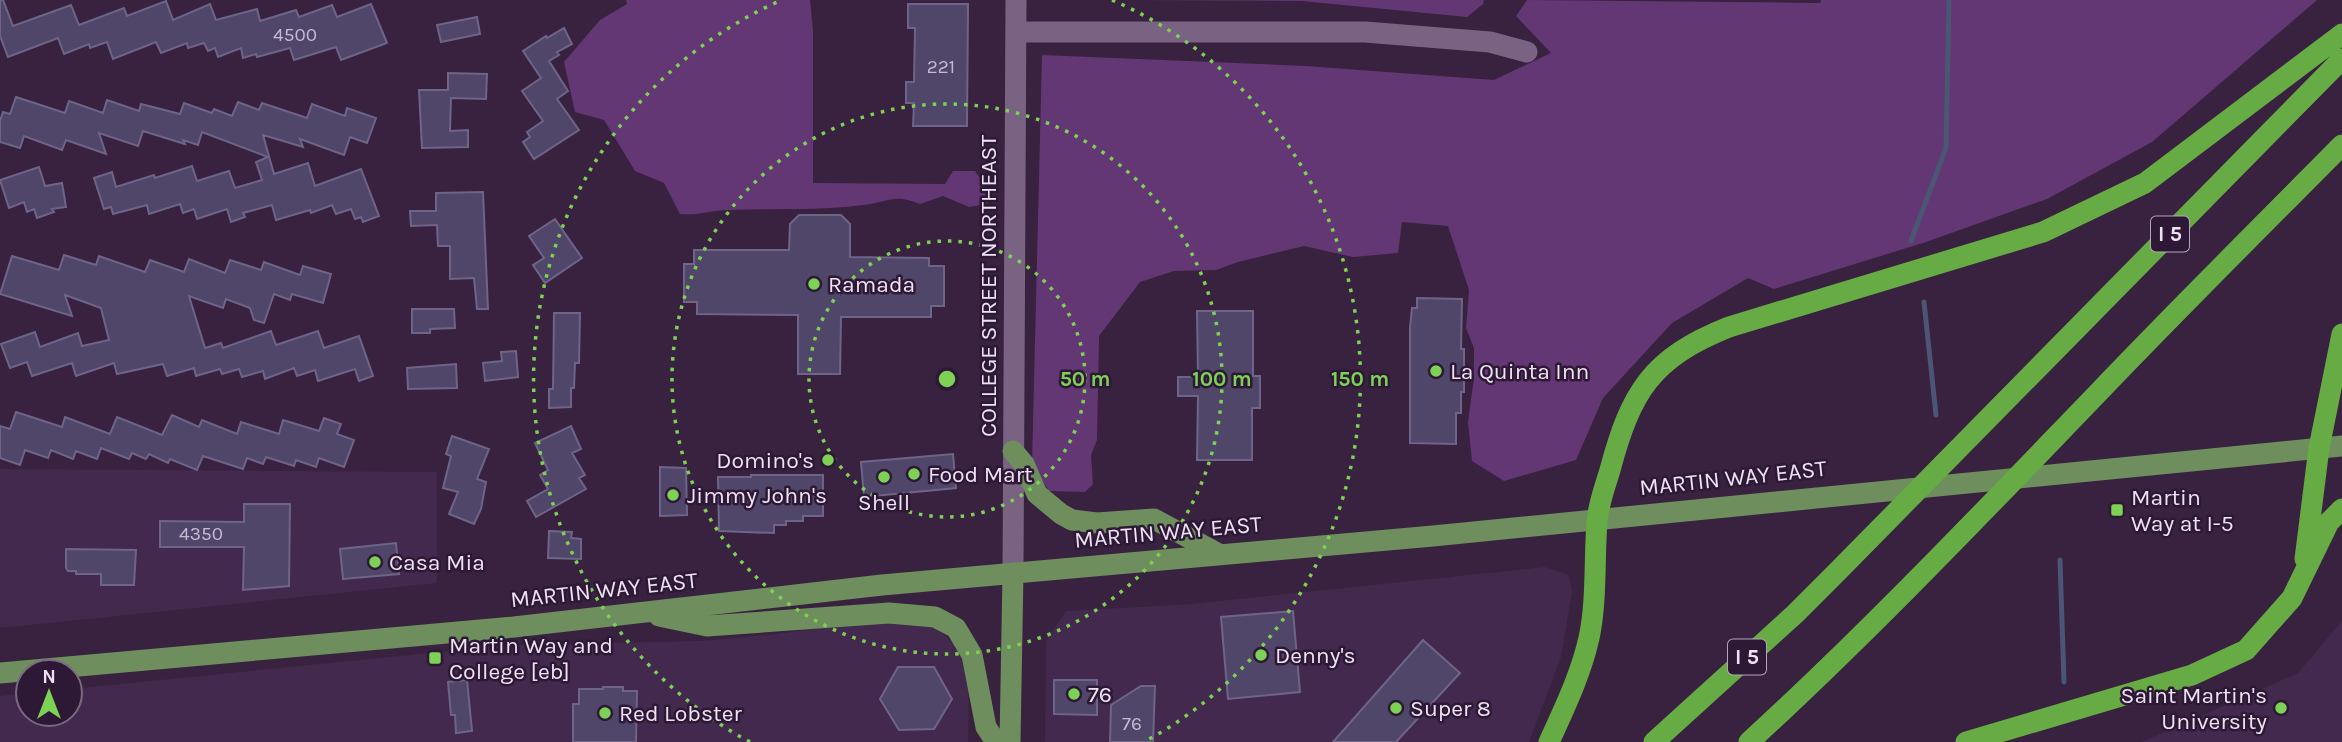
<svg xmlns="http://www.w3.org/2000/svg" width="2342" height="742" viewBox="0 0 2342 742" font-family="Karla,sans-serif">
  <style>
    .built { fill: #43294d }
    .green { fill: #633773 }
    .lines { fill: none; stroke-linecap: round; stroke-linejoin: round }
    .stream { stroke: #4a5673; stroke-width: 5 }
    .building { fill: #504669; stroke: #6e6488; stroke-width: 2 }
    .minor { stroke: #7a6283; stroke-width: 21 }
    .major { stroke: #6e8e5d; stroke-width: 21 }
    .highway { stroke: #66ab44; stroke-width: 21 }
    .ring { fill: none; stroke: #7dd154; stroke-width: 3.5; stroke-dasharray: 3.5 7 }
    .poi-dot { fill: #7dd154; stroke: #2d1935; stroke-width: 2.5 }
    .labels { text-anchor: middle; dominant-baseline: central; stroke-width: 5; stroke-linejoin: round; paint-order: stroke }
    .number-label { font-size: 19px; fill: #c7bad1 }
    .shield { fill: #2d1935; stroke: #b5a5bb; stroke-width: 2 }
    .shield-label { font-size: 21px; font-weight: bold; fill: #efe1f4 }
    .poi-label { font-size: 23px; fill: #efe1f4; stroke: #2d1935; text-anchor: start }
    .street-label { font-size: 23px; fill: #efe1f4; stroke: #2d1935 }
    .centre { fill: #7dd154; stroke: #2d1935; stroke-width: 3.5 }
    .ring-label { font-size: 21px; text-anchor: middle; font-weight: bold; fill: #7dd154; stroke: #2d1935; stroke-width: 5; stroke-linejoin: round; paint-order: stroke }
  </style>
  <rect width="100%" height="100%" fill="#38223f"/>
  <!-- built -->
  <path class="built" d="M0,469L437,472V583L0,628Z
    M1545,567L1569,575L1572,593L1561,657L1529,742H1045L1046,641L1066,611L1191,604Z
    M908,617L933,624L959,649L966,664L969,688L968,742H0V696L28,693V714H70V689L510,645L702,641L768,635Z
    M2342,621V742H2142L2298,673Z"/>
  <!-- green -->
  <path class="green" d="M626,0H810L813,31V183L945,184L953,171H975L985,185L987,204L969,207L943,196L920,204C894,193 889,202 863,205C818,211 773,208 728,210C711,210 698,216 680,214L664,183L635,171L604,120L575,112L564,62L600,20L627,4Z
    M1138,0H1484L1483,4L1467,17L1302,1Z
    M1527,0L1820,3L1821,0H2317L2152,142L2047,199L1926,242L1774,289L1748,278L1672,323L1603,398L1576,460L1504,481L1472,461L1468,422L1474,378V348L1466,328L1469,290L1448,226L1402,222L1398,253L1353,257L1304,246L1238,262L1216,270L1174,271L1140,282L1099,336L1097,440L1091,455L1093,484L1085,492L1049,491L1032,464L1042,55L1306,66L1494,80L1551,53L1516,16Z"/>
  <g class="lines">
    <!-- stream -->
    <path class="stream" d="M1911,241L1946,148L1949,0
      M1924,302L1936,415
      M2060,560L2064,682"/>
  </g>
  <!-- building -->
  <path class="building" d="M0,0H3L13,26L71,5L79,25L124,8L127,16L166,1L173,20L210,4L216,20L257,9L260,21L296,10L299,17L332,5L337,17L371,4L387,43L341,60L336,47L294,60L290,48L257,57L256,54L243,58L241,48L218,57L215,48L208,51L204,43L188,48L187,43L161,53L156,42L113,59L107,42L90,48L89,44L64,54L58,38L8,57L0,36Z
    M908,4H968L967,126H913L914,103H906V82H914L915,28H908Z
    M477,17L480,34L441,42L437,25Z
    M564,28L572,44L557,52L559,55L549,61L568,91L557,99L579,130L534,159L523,142L530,137L527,132L543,121L522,91L541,78L523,51L546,36L547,38Z
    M448,73L487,74L486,99L451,98L450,131L468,130V147L422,148L419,90H448Z
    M16,97L65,113L69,101L103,113L107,100L139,111L141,104L180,114L184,103L212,113L214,109L232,116L238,102L259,110L262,103L307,118L312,104L345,116L347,108L376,118L367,143L350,137L344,155L300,139L303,147L263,135L274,174L308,163L315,186L361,169L379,216L363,222L361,217L355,219L351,209L336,214L332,205L311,213L310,210L276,220L272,205L243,213L245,217L231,222L227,209L197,219L194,209L183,213L180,204L149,214L147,205L113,214L111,207L104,209L94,178L112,172L116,187L154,175L155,178L192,166L197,181L229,171L235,188L262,180L256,162L268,157L202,132L198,145L183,140L185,144L143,131L138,146L99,133L106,154L66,140L62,150L24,136L20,148L0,142V121L3,112L10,114Z
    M39,167L45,186L62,183L66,207L52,209L54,212L37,218L34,209L27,212L24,202L9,208L0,180Z
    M483,192L488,309H477L474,278L450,279V246H438L437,225L411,226L410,211H436V193Z
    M799,215H841L850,224V257L929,258V266H944V306H931V317H841L840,374H798V315L697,314V302H684V264H694V250H789L790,224Z
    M555,219L582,258L545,283L533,265L544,258L529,236Z
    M64,255L96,265L99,256L145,272L150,260L184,272L189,259L225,273L230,260L261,270L264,262L300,275L303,266L331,274L323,303L292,294L290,300L274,294L264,323L254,320L250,308L226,299L223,308L189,296L205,348L221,343L223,348L271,331L276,345L318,331L324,348L359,336L373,376L359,381L355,369L318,381L315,370L297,376L294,368L265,379L263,371L242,377L239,369L222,374L220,369L196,376L194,368L167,376L163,364L117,374L114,363L76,376L72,363L32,376L27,362L10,368L1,344L35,332L40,347L78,333L82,346L109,340L101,308L65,295L72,316L0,294L12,256L59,270Z
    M1417,298L1462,299L1461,349H1464V392H1461V413H1456V444L1410,443V328L1412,308H1417Z
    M412,309H454L455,328L430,329V333H412Z
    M1197,311H1253V376H1260V408H1252V460H1197L1198,396H1178V377H1198Z
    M554,313H580L579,363H575L574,388H571V407L549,408V389H553Z
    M516,351L518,377L485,381L483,363L502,361L501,352Z
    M456,364L457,388L408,389L407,368Z
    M16,412L62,427L65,417L110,434L117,417L162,435L172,415L199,427L202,420L237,434L241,422L279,434L283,420L319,431L324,418L341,424L337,434L354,440L344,467L319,458L316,467L296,460L294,466L266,457L263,464L247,458L243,469L203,456L197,470L170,459L168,463L149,454L146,459L132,453L129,459L101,448L97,459L76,451L73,459L51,450L48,458L25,450L20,465L0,458V426L10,429Z
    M571,426L581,449L572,453L585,475L579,478L586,489L536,517L527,501L548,489L540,475L548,470L535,443Z
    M452,436L489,449L477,479L486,482L481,509L474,524L449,514L458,492L443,488L451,456L446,454Z
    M953,454L956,488L864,497L861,462Z
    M660,467L686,468L687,515L660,516Z
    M751,475H823V516H803V521H786V525H774V533L719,531L718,477H751Z
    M244,504H290L289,586L243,590L244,547H160V521L244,522Z
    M549,531L572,532L571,538L581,539V559L548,558Z
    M396,543L399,574L343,579L340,549Z
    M66,549L136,550L134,585H101V574H76V571H68L66,568Z
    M1293,611L1300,692L1228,699L1221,617Z
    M1423,640L1460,673L1396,742H1333Z
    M898,667H934L952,699L934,729L899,730L880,699Z
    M467,680L472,731L456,733L455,715H451L448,682Z
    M1054,680H1097V715L1054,714Z
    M1141,686H1155L1153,742H1110L1111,705Z
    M603,687H623V691H637L636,742H573V704H579V689H603Z"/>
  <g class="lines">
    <!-- minor -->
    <path class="minor" d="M1016,32H1365L1490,42L1527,52
      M1013,573L1016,0"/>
    <!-- major -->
    <path class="major" d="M1013,451L1024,464L1037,494L1061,514L1072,520L1097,523L1154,519L1217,553
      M659,616L707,626L889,613L935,617L956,628L972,655L986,727L996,742
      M0,673L514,627L882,585L1433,536L2342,446
      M1010,742L1013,573"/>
    <!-- highway -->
    <path class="highway" d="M2305,559L2319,448L2342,334
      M1549,742C1564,709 1581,674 1589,638C1597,600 1594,560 1597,522C1598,505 1605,487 1610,470C1631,392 1651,358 1729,327L2043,232L2145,183L2342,34
      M1654,742L1795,614L1839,570L2342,59
      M1749,742C1870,631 1983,512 2097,394C2177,310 2260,228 2342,145
      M1966,742L2192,675L2246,650L2292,598L2329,522L2342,509"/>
  </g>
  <!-- distance rings -->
  <g class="ring">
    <circle cx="947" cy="379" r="138"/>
    <circle cx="947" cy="379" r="275"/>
    <path d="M750 742A413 413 0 0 1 782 0M1112 0A413 413 0 0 1 1144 742"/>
  </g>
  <!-- markers -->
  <g class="poi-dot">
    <circle cx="814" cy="284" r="7"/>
    <circle cx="1436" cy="371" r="7"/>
    <circle cx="828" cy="460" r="7"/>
    <circle cx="914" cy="474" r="7"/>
    <circle cx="884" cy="477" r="7"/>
    <circle cx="673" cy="495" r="7"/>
    <rect x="2110" y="503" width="14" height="14" rx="3.5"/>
    <circle cx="375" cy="562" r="7"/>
    <circle cx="1261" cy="655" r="7"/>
    <rect x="428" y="651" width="14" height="14" rx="3.5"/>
    <circle cx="1074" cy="694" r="7"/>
    <circle cx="1396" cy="708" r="7"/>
    <circle cx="2281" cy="708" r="7"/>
    <circle cx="605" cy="713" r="7"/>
  </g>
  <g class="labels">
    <!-- number labels -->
    <g class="number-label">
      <text x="295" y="35">4500</text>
      <text x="941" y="67">221</text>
      <text x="201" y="534">4350</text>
      <text x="1132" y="724">76</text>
    </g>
    <!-- shield labels -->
    <g class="shield">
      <rect x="2151" y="216.5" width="38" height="35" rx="5"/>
      <rect x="1728" y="639.5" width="38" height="35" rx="5"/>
    </g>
    <g class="shield-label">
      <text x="2170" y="234">I 5</text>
      <text x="1747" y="657">I 5</text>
    </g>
    <!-- poi labels -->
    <g class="poi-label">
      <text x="828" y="284">Ramada</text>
      <text x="1450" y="371">La Quinta Inn</text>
      <text x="814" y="460" text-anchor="end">Domino's</text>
      <text x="928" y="474">Food Mart</text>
      <text x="687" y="495">Jimmy John's</text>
      <text x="2131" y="497">Martin<tspan x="2131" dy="26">Way at I-5</tspan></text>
      <text x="884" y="502" text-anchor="middle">Shell</text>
      <text x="389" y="562">Casa Mia</text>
      <text x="449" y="645">Martin Way and<tspan x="449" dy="26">College [eb]</tspan></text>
      <text x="1275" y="655">Denny's</text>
      <text x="1088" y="694">76</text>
      <text x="2267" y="695" text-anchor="end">Saint Martin's<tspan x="2267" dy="26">University</tspan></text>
      <text x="1410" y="708">Super 8</text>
      <text x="619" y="713">Red Lobster</text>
    </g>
    <!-- street labels -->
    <g class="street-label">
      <text transform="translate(988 286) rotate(-90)">COLLEGE STREET NORTHEAST</text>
      <text transform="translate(1733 478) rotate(-6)">MARTIN WAY EAST</text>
      <text transform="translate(1168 532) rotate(-5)">MARTIN WAY EAST</text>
      <text transform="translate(604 590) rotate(-6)">MARTIN WAY EAST</text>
    </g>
  </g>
  <circle cx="947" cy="379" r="10" class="centre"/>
  <g class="ring-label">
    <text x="1085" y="386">50 m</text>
    <text x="1222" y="386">100 m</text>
    <text x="1360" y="386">150 m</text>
  </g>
  <!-- north arrow -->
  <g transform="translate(49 693)"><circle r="33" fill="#2d1935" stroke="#7b6981" stroke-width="2"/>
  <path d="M0-5L12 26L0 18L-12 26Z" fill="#7dd154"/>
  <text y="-10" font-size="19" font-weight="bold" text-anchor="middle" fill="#efe1f4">N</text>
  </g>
</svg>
